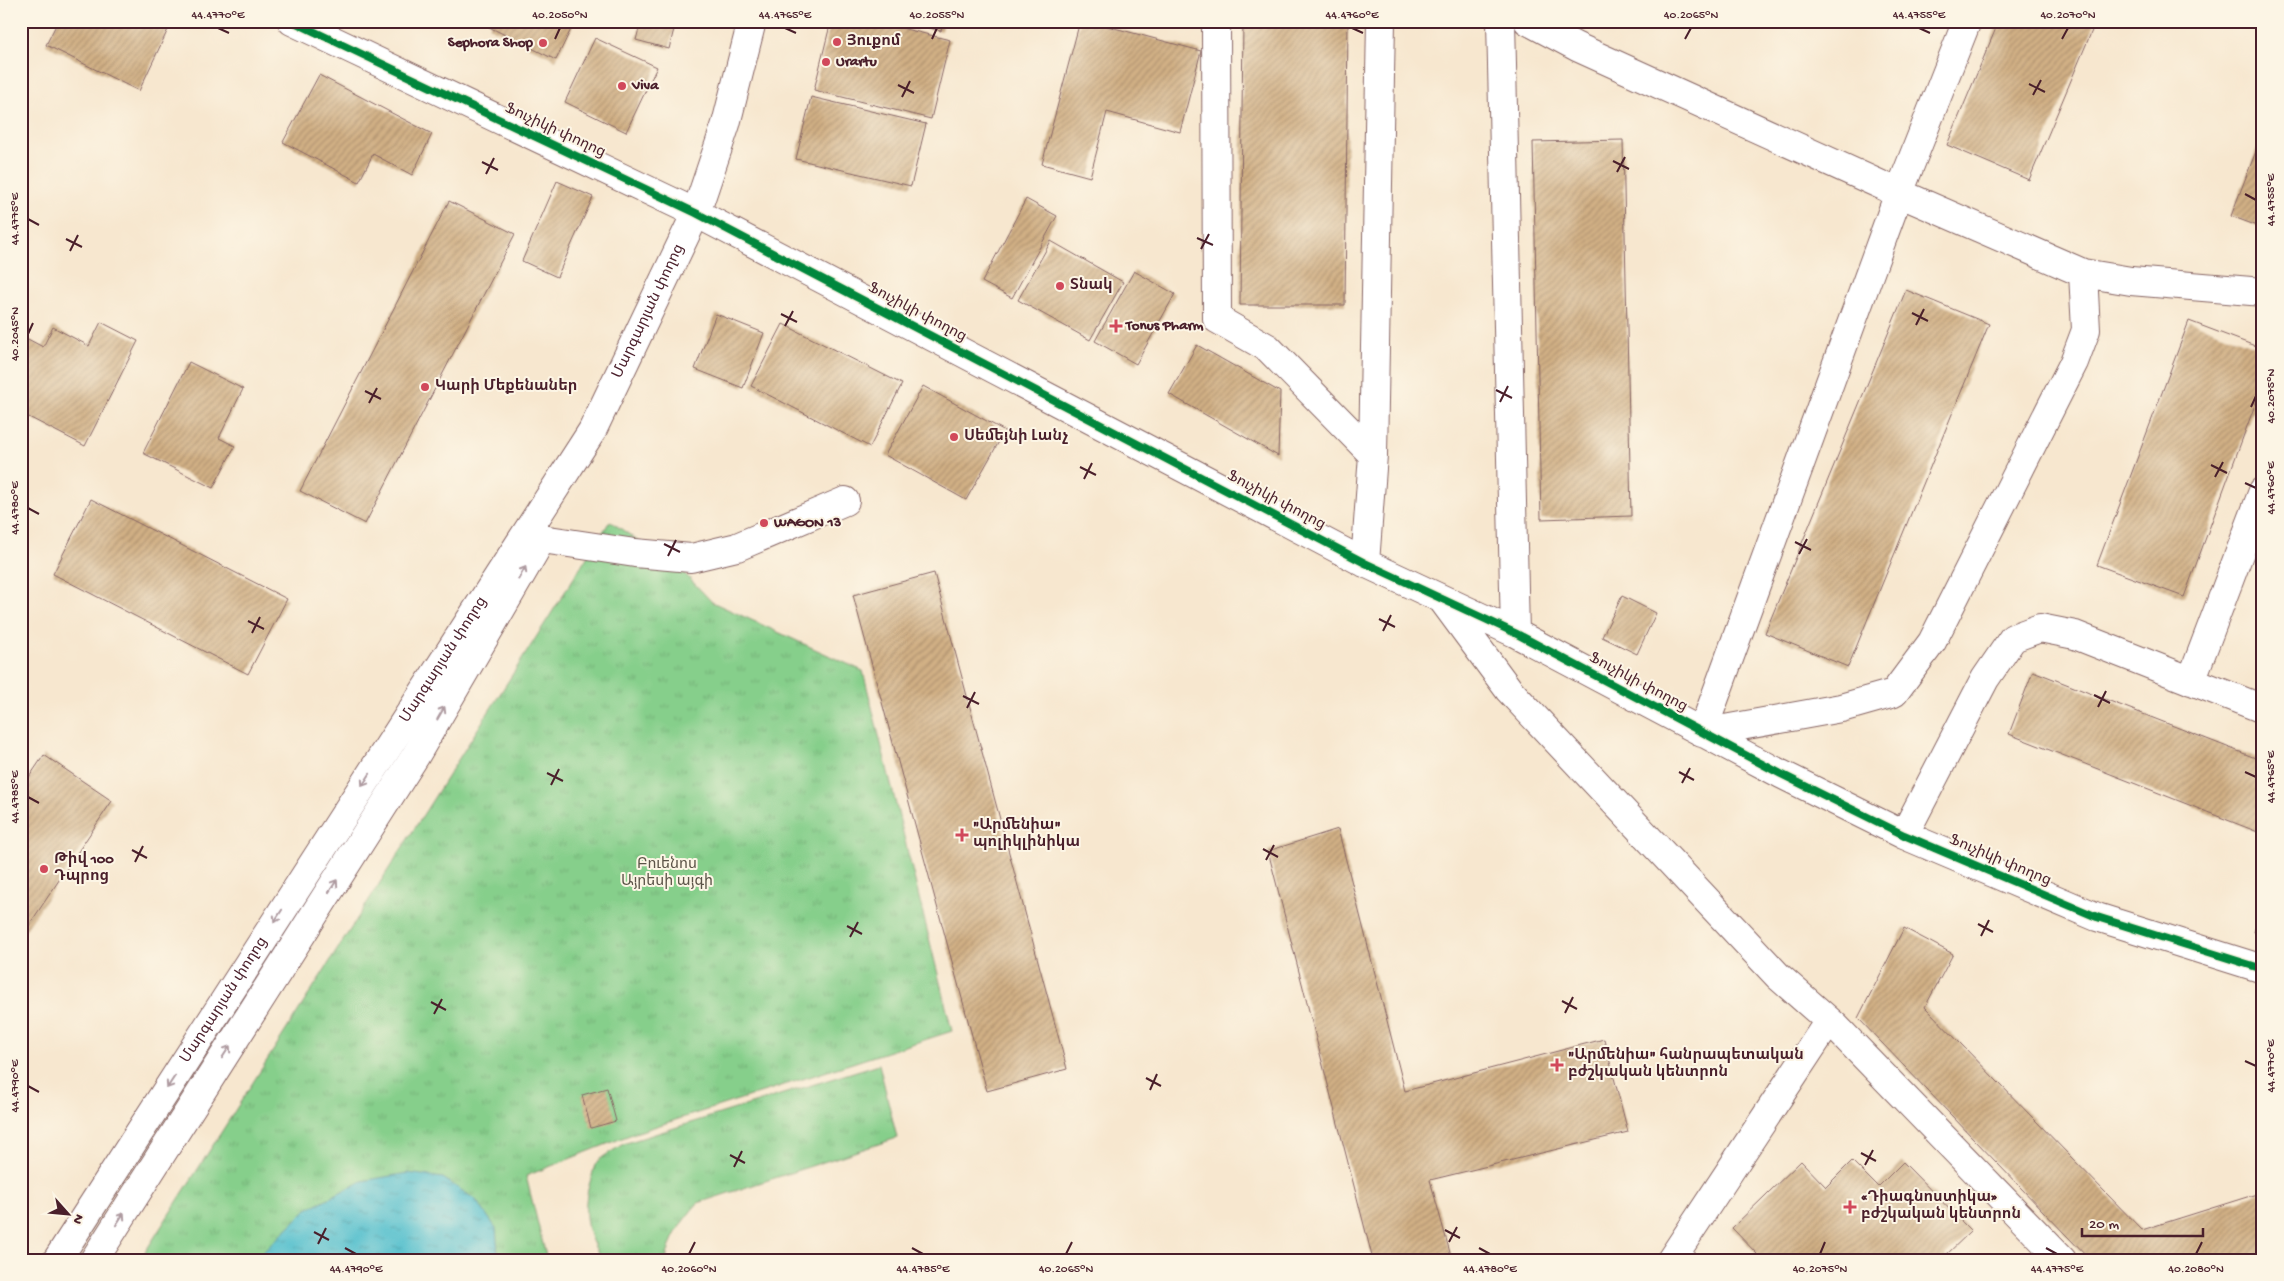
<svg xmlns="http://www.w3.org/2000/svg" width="2284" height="1281" viewBox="0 0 2284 1281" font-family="'Gochi Hand','Noto Sans Armenian',sans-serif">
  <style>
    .park { fill: url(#park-tufts); stroke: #68775b }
    .water { fill: url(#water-ripples); stroke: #4f707c }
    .building { fill: url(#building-hatch) }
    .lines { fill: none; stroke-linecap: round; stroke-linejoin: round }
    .minor-casing { stroke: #876564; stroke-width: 30 }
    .major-casing { stroke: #876564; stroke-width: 30 }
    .minor { stroke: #fff; stroke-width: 28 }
    .major { stroke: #fff; stroke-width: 28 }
    .cycleway-casing { stroke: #fcf5e5; stroke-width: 11 }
    .cycleway { stroke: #00873e; stroke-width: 8 }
    .oneway { stroke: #ae9aa0 }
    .ticks { fill: none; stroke: #4a1f2b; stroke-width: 2 }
    .poi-dot { fill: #d1495b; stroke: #fcf5e5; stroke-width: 2 }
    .labels { text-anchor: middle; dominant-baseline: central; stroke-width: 4; stroke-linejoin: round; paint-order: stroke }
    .poi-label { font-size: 15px; font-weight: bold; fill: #4a1f2b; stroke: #fcf5e5; text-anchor: start }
    .street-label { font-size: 15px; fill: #4a1f2b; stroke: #fcf5e5 }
    .park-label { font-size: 15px; fill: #5c5448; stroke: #fcf5e5 }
    .neatline { fill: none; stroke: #4a1f2b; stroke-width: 2 }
    .ticks-label { font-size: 12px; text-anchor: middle; fill: #4a1f2b }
  </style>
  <defs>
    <pattern id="park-tufts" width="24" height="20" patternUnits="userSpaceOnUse" patternTransform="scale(1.25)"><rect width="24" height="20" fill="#86cf8b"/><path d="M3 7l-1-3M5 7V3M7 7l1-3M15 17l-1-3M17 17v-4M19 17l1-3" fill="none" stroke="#75b178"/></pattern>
    <pattern id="water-ripples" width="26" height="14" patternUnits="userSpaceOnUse" patternTransform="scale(1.25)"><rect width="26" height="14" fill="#54c0ce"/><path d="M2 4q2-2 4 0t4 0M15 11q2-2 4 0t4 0" fill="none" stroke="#489ba7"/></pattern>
    <pattern id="building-hatch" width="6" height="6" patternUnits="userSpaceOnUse" patternTransform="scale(1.25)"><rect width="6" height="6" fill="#d1b085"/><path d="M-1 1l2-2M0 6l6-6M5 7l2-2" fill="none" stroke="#ac8f6d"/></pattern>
  </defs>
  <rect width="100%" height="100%" fill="#fcf5e5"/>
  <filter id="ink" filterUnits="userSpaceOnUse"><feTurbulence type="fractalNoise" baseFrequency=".02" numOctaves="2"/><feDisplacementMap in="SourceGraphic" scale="10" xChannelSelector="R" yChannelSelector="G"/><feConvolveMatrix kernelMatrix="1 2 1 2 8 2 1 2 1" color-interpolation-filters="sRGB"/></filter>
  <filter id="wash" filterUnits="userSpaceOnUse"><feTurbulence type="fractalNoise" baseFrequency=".0096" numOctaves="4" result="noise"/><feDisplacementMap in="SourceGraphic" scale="20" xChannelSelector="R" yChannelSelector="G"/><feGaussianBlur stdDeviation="1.12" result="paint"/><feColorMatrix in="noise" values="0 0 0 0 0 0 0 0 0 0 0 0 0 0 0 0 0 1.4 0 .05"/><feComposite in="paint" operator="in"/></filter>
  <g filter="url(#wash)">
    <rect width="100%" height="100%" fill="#f7e7cf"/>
    <!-- park -->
    <path class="park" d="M610,521L686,575L712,602L863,671L952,1031L635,1133L526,1176L547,1260H140Z
      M879,1064L897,1138L698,1203C682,1221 671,1236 666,1260H603C584,1234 581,1206 592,1176C593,1172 594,1165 597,1162C604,1155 615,1150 623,1144Z"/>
    <!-- water -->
    <path class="water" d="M408,1173L443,1178L476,1200L496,1228L498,1253L496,1260H255L307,1209L362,1181Z"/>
    <g id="blocks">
      <!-- building -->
      <path class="building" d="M58,21H172L139,91L46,45Z
        M492,21H575L556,60L489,27Z
        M641,21H676L669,49L636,40Z
        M831,21H873L950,40L931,119L814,90Z
        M902,21H943L941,31Z
        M1080,21H1088L1201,51L1180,132L1107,112L1090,177L1042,164Z
        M1243,21H1348L1345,305H1240Z
        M1999,21H2096L2029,180L1947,145Z
        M595,38L657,67L626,132L565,102Z
        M319,75L432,134L412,175L373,154L359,182L283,142Z
        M811,97L926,124L911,186L796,159Z
        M2263,133V228L2231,216Z
        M1623,140L1631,516L1541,519L1533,142Z
        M557,181L593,197L557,277L522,261Z
        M1026,199L1057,216L1012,298L982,282Z
        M449,201L515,234L365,524L300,491Z
        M1051,241L1123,282L1090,340L1018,300Z
        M1134,271L1175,294L1136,364L1095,341Z
        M1906,290L1989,324L1848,667L1765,633Z
        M716,314L764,333L743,388L695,369Z
        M2189,321L2263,349V383L2184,597L2097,565Z
        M101,322L138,341L85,446L21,413V343L24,337L43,347L53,327L89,346Z
        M783,324L902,384L870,447L751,386Z
        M1197,345L1280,392L1278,456L1169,394Z
        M189,362L243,389L219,438L235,446L213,488L143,453Z
        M923,386L1005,431L966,500L885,455Z
        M91,499L287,599L248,674L53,574Z
        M934,573L1067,1069L987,1091L853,595Z
        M1622,596L1656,613L1637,654L1602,637Z
        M2033,671L2263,761V834L2009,734Z
        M44,755L112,801L21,937V789Z
        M1338,829L1405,1091L1604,1039L1628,1132L1430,1180L1452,1260H1373L1268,851Z
        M2262,907L2263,908V935L2254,932Z
        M1904,928L1953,954L1925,1007L2142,1230L2263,1192V1260H2090L1858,1018Z
        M607,1088L616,1121L591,1128L582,1095Z
        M1801,1161L1826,1187L1852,1161L1878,1187L1903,1162L1971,1231L1945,1256L1949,1260H1751L1757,1254L1732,1228Z"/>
    </g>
  </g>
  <g filter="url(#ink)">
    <use href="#blocks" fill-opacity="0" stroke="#876564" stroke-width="1"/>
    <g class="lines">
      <defs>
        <path id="minor" d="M292,21L696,213L1365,563L1515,633L1781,774L1904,835L2097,917L2263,969
          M1216,21L1217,319L1268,348L1373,455
          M1501,21L1515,633
          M1528,21L1577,47L1899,193L2083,273L2131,281L2263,292
          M542,539L635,553L691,558L737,547L845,501
          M1365,563L1373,455L1381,21
          M1444,602L1509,690L1778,976L1835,1026L2062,1260
          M2191,681L2263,491
          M1702,733L1899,193L1967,21
          M1702,733L1841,708L1894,693L1932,642L2074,362L2086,330L2083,273
          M1904,835L1985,679L2013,638L2040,628L2075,635L2263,709
          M1671,1260L1829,1021"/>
        <g id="major">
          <path id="s1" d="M57,1260L592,431L696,213L726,124L752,21"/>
          <path d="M94,1260L416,755L536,549"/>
        </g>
      </defs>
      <!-- minor casing -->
      <use href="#minor" class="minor-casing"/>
      <!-- major casing -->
      <use href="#major" class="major-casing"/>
      <!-- minor -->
      <use href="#minor" class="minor"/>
      <!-- major -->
      <use href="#major" class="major"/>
      <defs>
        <path id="cycleway" d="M292,21L696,213L1365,563L1515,633L1781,774L1904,835L2097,917L2263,969"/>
      </defs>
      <!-- cycleway casing -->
      <use href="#cycleway" class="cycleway-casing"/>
      <!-- cycleway -->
      <use href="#cycleway" class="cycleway"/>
    </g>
    <!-- one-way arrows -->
    <defs><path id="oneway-shaft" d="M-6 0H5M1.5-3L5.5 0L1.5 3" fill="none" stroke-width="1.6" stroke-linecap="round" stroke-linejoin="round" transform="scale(1.25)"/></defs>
    <g class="oneway">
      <use href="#oneway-shaft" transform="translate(522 573) rotate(-60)"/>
      <use href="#oneway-shaft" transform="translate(441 713) rotate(-60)"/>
      <use href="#oneway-shaft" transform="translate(366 780) rotate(123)"/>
      <use href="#oneway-shaft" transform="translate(333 886) rotate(-57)"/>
      <use href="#oneway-shaft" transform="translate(278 916) rotate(123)"/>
      <use href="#oneway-shaft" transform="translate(226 1052) rotate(-57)"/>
      <use href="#oneway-shaft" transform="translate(171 1082) rotate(123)"/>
      <use href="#oneway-shaft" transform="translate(120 1219) rotate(-57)"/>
    </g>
  </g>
  <!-- ticks -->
  <path class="ticks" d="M218,28L229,33M785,28L796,33M1352,28L1363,33M1919,28L1930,33M555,39L560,28M932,39L937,28M1685,39L1691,28M2062,39L2068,28M2029,84L2045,92M898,85L914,93M2033,95L2041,80M902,97L910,81M1613,161L1629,169M482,162L498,170M1617,172L1625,157M486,174L494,158M2245,194L2256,200M28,219L39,225M1197,238L1213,245M66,239L82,247M1201,249L1209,234M70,251L78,235M1912,313L1928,321M781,314L797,322M1916,325L1924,309M785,326L793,311M28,334L33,323M1496,390L1512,398M365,391L381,399M1500,402L1508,386M369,403L377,388M2251,407L2256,396M2211,465L2227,473M1080,467L1096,475M2215,477L2223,462M1084,479L1092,463M2245,483L2256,488M28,508L39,514M1795,542L1811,550M664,544L680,552M1799,554L1807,539M668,556L676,540M1379,619L1395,627M248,621L264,629M1383,631L1391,615M252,633L260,617M2094,695L2110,703M963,696L979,704M2098,707L2106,691M967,708L975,692M1679,772L1694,780M2245,772L2256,777M547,773L563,781M1682,783L1690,768M551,785L559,769M28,797L39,803M1263,849L1278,857M132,850L147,858M1266,860L1274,845M135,862L143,846M1978,924L1993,932M847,926L862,934M1981,936L1989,920M850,937L858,922M1562,1001L1577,1009M431,1002L446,1010M1565,1013L1573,997M434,1014L442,999M2245,1061L2256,1066M1146,1078L1161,1086M28,1086L39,1092M1150,1090L1157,1074M1861,1153L1876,1161M730,1155L745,1163M1865,1165L1873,1150M734,1167L742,1151M1445,1230L1460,1238M314,1232L329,1240M1449,1242L1457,1227M318,1244L326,1228M345,1248L356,1254M912,1248L923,1254M1479,1248L1490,1254M2046,1248L2057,1254M689,1254L695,1242M1066,1254L1072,1242M1820,1254L1825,1242M2196,1254L2202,1242"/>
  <!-- markers -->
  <g class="poi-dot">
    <circle cx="837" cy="42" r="5"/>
    <circle cx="543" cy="43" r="5"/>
    <circle cx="826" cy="62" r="5"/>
    <circle cx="622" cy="86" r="5"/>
    <circle cx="1060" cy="286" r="5"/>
    <path d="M1113.5 318.5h5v5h5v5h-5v5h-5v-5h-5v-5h5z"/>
    <circle cx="425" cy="387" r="5"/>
    <circle cx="954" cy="437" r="5"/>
    <circle cx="764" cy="523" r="5"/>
    <path d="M959.5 827.5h5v5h5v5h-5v5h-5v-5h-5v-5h5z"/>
    <circle cx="44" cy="869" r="5"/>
    <path d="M1554.5 1057.5h5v5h5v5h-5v5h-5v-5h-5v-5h5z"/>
    <path d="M1847.5 1199.5h5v5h5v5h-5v5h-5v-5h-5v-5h5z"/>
  </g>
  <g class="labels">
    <!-- poi labels -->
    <g class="poi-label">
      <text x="847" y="42">Յուքոմ</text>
      <text x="533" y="43" text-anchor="end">Sephora Shop</text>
      <text x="836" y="62">Urartu</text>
      <text x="632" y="86">Viva</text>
      <text x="1070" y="286">Տնակ</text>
      <text x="1126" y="326">Tonus Pharm</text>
      <text x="435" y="387">Կարի Մեքենաներ</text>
      <text x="964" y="437">Սեմեյնի Լանչ</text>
      <text x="774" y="523">WAGON 13</text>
      <text x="973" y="826">"Արմենիա"<tspan x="973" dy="17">պոլիկլինիկա</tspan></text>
      <text x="54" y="860">Թիվ 100<tspan x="54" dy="17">Դպրոց</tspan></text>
      <text x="1568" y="1056">"Արմենիա" հանրապետական<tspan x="1568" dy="17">բժշկական կենտրոն</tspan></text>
      <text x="1861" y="1198">«Դիագնոստիկա»<tspan x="1861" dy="17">բժշկական կենտրոն</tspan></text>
    </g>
    <!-- street labels -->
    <g class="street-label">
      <text transform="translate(555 131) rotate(25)">Ֆուչիկի փողոց</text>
      <text stroke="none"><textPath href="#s1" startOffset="1119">Մարգարյան փողոց</textPath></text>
      <text transform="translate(917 313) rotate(28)">Ֆուչիկի փողոց</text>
      <text transform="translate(1276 501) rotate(28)">Ֆուչիկի փողոց</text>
      <text stroke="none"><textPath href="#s1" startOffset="714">Մարգարյան փողոց</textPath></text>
      <text transform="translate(1638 683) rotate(28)">Ֆուչիկի փողոց</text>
      <text transform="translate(2000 861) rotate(23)">Ֆուչիկի փողոց</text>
      <text stroke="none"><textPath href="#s1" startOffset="309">Մարգարյան փողոց</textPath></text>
    </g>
    <!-- park labels -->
    <g class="park-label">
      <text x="667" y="865">Բուենոս<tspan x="667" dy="17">Այրեսի այգի</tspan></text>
    </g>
  </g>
  <!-- margin -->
  <rect width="2284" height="1281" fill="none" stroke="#fcf5e5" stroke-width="55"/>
  <!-- north arrow -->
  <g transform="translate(68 1214) rotate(117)" stroke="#fcf5e5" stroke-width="4" paint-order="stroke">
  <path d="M0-4L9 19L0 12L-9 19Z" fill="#4a1f2b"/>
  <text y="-8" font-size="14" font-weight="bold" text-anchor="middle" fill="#4a1f2b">N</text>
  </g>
  <!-- scale -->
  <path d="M2082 1228v8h121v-8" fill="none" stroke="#4a1f2b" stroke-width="2.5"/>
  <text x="2089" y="1228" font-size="15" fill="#4a1f2b" stroke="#fcf5e5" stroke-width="4" paint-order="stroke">20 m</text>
  <rect x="28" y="28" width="2228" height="1226" class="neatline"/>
  <g class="ticks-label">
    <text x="218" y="18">44.4770°E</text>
    <text x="560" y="18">40.2050°N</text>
    <text x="785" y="18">44.4765°E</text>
    <text x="937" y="18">40.2055°N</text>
    <text x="1352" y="18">44.4760°E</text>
    <text x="1691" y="18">40.2065°N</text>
    <text x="1919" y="18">44.4755°E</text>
    <text x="2068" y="18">40.2070°N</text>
    <text transform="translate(2270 200) rotate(-90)" y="4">44.4755°E</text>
    <text transform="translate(14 219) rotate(-90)" y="4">44.4775°E</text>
    <text transform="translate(14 334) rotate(-90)" y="4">40.2045°N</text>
    <text transform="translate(2270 396) rotate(-90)" y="4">40.2075°N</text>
    <text transform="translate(2270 488) rotate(-90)" y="4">44.4760°E</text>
    <text transform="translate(14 508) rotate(-90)" y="4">44.4780°E</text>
    <text transform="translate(2270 777) rotate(-90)" y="4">44.4765°E</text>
    <text transform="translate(14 797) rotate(-90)" y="4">44.4785°E</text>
    <text transform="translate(2270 1066) rotate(-90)" y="4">44.4770°E</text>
    <text transform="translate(14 1086) rotate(-90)" y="4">44.4790°E</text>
    <text x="356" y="1272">44.4790°E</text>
    <text x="689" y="1272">40.2060°N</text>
    <text x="923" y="1272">44.4785°E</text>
    <text x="1066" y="1272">40.2065°N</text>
    <text x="1490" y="1272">44.4780°E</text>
    <text x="1820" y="1272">40.2075°N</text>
    <text x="2057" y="1272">44.4775°E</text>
    <text x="2196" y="1272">40.2080°N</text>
  </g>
</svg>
